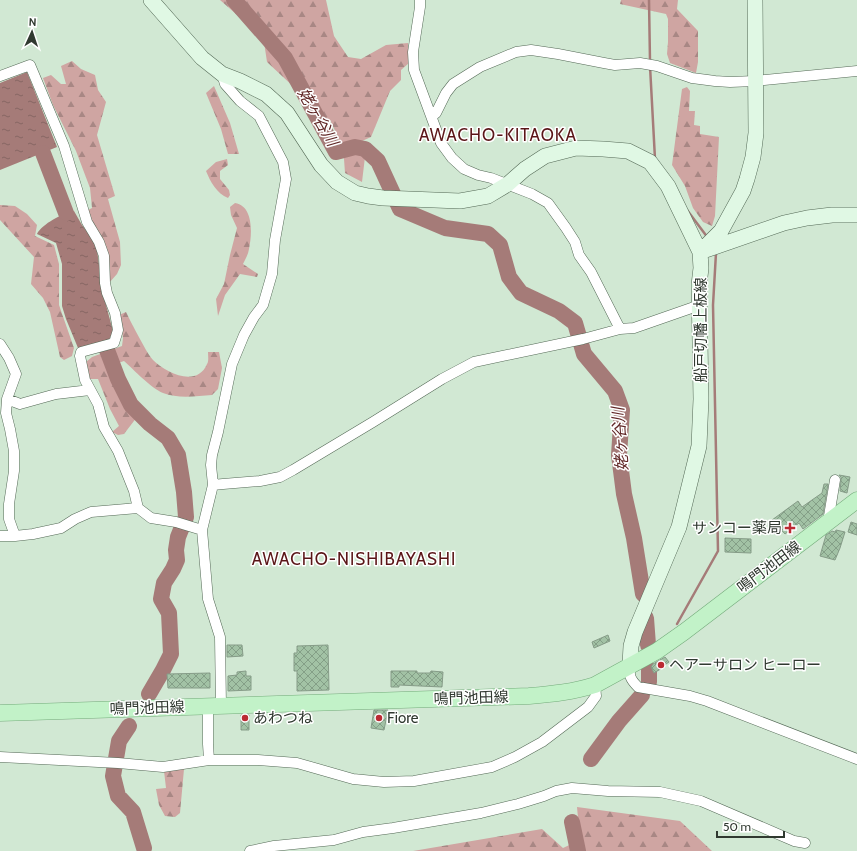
<svg xmlns="http://www.w3.org/2000/svg" width="857" height="851" viewBox="0 0 857 851" font-family="Cabin,'Noto Sans JP',sans-serif">
  <style>
    .forest { fill: url(#forest-firs) }
    .water { fill: url(#water-ripples) }
    .lines { fill: none; stroke-linecap: round; stroke-linejoin: round }
    .stream { stroke: #a57b78; stroke-width: 2.5 }
    .river { stroke: #a57b78; stroke-width: 16 }
    .building { fill: url(#building-cross-hatch); stroke: #869c88 }
    .street-casing { stroke: #546956; stroke-width: 11 }
    .secondary-casing { stroke: #546956; stroke-width: 16 }
    .primary-casing { stroke: #74ab7b; stroke-width: 17 }
    .street { stroke: #fff; stroke-width: 10 }
    .secondary { stroke: #e0f8e4; stroke-width: 15 }
    .primary { stroke: #c2f2c8; stroke-width: 16 }
    .poi-dot { fill: #bb2a33; stroke: #fff; stroke-width: 1.5 }
    .labels { text-anchor: middle; dominant-baseline: central; stroke-width: 3; stroke-linejoin: round; paint-order: stroke }
    .street-label { font-size: 15px; fill: #303930; stroke: #fff }
    .poi-label { font-size: 15px; fill: #303930; stroke: #fff; text-anchor: start }
    .water-label { font-size: 16px; font-style: italic; fill: #612827; stroke: #fff }
    .quarter-label { font-size: 17px; letter-spacing: 1px; fill: #5a1517; stroke: #fff }
  </style>
  <defs>
    <pattern id="forest-firs" width="22" height="20" patternUnits="userSpaceOnUse"><rect width="22" height="20" fill="#cfa5a2"/><path d="M5 1l3.5 6h-7zM16 11l3.5 6h-7z" fill="#a88784"/></pattern>
    <pattern id="water-ripples" width="26" height="14" patternUnits="userSpaceOnUse"><rect width="26" height="14" fill="#a57b78"/><path d="M2 4q2-2 4 0t4 0M15 11q2-2 4 0t4 0" fill="none" stroke="#876663"/></pattern>
    <pattern id="building-cross-hatch" width="8" height="8" patternUnits="userSpaceOnUse"><rect width="8" height="8" fill="#a2c2a5"/><path d="M0 0l8 8M0 8l8-8" fill="none" stroke="#849f87"/></pattern>
  </defs>
  <rect width="100%" height="100%" fill="#d1e8d3"/>
  <!-- forest -->
  <path class="forest" d="M220,0H326L334,36L348,57L361,59L386,45L408,43L409,63L401,70V80L390,91L371,137L362,141L365,157L362,182L345,173L344,159L338,137L330,120H322L297,90L267,62L264,42L247,22L236,14Z
    M621,0H678L677,9L698,31V62L696,73L670,63L667,54L668,42V19L666,14L620,4Z
    M72,61L81,69L95,75L98,90L106,102L97,135L115,196L108,199L120,242L121,265L117,274L109,283V262L103,240L91,221L88,210L92,208L90,188L76,151L53,105L43,78L51,75L61,84H66L61,66Z
    M214,86L230,123L239,154H228L221,129L206,93Z
    M687,87L690,91L689,111H695L694,125L700,126V134L719,137L715,216L712,226L703,222L693,208L685,186L672,165L682,89Z
    M227,159L228,165L220,171V179L229,190L230,195L228,198C217,194 210,181 206,171L216,162Z
    M235,203C254,206 252,235 249,249C248,255 245,260 243,264L258,274L257,277L240,274L225,295L218,316L216,299L224,284L230,255L237,228L231,215L230,207Z
    M0,205L15,206L27,214L37,225L35,236L54,245L59,264V305L74,348L72,356L64,360L60,357L50,312L43,298L31,284L34,257L0,220Z
    M126,312C132,325 139,337 146,350C148,353 150,357 153,360C166,373 197,388 207,364C209,361 208,356 208,352H219L222,368L218,389L212,395C197,396 178,399 163,393C151,388 134,370 124,361L109,366L127,405L137,417L124,434L118,435L112,432L119,426L110,409L98,379H90L86,362L92,357L122,346L123,338L119,315Z
    M184,769L180,813L175,817L165,816L159,805L156,789L166,788L164,771Z
    M577,807L680,821L712,851H413L542,829L563,848L580,840Z"/>
  <!-- water -->
  <path class="water" d="M27,72L57,147L0,170V83Z
    M74,211L82,225L91,237L97,249L102,290L113,331L109,340L78,348L66,319L62,306V264L56,243L37,234C42,224 63,213 74,211Z"/>
  <g class="lines">
    <!-- stream -->
    <path class="stream" d="M649,0L650,61
      M650,66L655,159
      M687,210L708,238
      M677,624L718,551L713,305L716,253
      M648,642L651,640"/>
    <!-- river -->
    <path class="river" d="M234,0L285,58L336,152L355,147L365,149L378,161L400,209L445,228L488,234L500,245L509,277L521,293L559,311L575,323L584,354L615,391L622,410L619,455L624,494L634,538L643,594
      M43,153L66,213
      M107,350L118,379L131,405L150,424L168,438L178,455L184,492L186,517L178,537L176,550L177,560L173,569L164,583L161,599L169,613L171,654L163,670L149,694
      M646,618L648,645
      M649,682V670
      M129,726L119,741L113,776L118,796L133,812L144,848
      M591,759L619,721L642,695
      M572,822L578,851"/>
  </g>
  <!-- building -->
  <path class="building" d="M839,475L850,477L847,493L840,491L841,481V477Z
    M824,484H828L823,514L803,529L799,523L785,534L772,520L798,501L802,507L822,493Z
    M851,522L857,524V535L848,532Z
    M836,530L845,532L840,548L835,560L820,556L826,535L832,531L835,532Z
    M725,538L751,539V553L725,552Z
    M608,635L610,641L594,648L592,642Z
    M227,645H242L243,656L227,657Z
    M328,645L329,690L297,691V671H294V653H297V646Z
    M665,657L669,662L663,666L664,667L654,673L651,667L653,664Z
    M246,671V676H251V690L228,691V676L237,675V672Z
    M391,671H417V673H430L431,671L443,672L442,687L399,685V687H391Z
    M210,673V688H168L167,674Z
    M374,710H388L384,730L371,728Z
    M241,715H249V730H241Z"/>
  <g class="lines">
    <defs>
      <path id="street" d="M420,0V7L413,52L414,70L441,143L452,158L464,169L478,175L491,178L532,194L548,203L566,228L575,242L579,255L591,272L620,329
        M0,76L30,65L64,146L87,222L99,242L104,256L105,283L107,293L115,313L118,330L114,343L81,352L80,356L85,380L98,404L104,427L118,451L134,491L138,508L151,518L176,522L202,530
        M432,116L436,113L446,93L453,84L480,67L516,52L531,50L558,54L604,63L615,65L640,63L657,66L692,78L715,81L730,82L755,81L857,71
        M0,344L9,358L16,374L7,399L6,413L10,429L14,451V471L9,504V519L15,536
        M7,399L20,404L56,394L90,390
        M213,485L223,484L260,481L280,477L293,470L373,422L442,379L474,362L583,339L620,329L634,328L700,305
        M828,522L835,480
        M0,536H15L33,534L61,528L75,519L91,512L138,508
        M630,665C629,676 630,679 638,687L690,696L707,701L857,759
        M208,706V744L209,760
        M221,706L220,637L208,599L202,530L213,485L211,465L212,455L218,432L232,364L244,335L254,317L263,305L272,274L275,240L286,179L283,162L259,116L240,101L225,84L222,74
        M0,757L118,763L163,767L209,760H258L297,763L353,779L384,782L414,781L492,767L515,757L542,742L588,707L596,696L595,685
        M250,851L274,846L334,840L363,832L393,828L481,813L518,804L544,796L556,791L572,788L608,791L660,792L701,801L794,841L805,843"/>
      <path id="secondary" d="M151,0L202,58L222,74L240,81L266,94L287,113L321,165L337,182L355,193L368,196L383,198L460,201L488,196L508,184L525,169L545,156L576,148L603,149L628,151L650,162L668,186L700,252L784,223L807,218L832,215H857
        M630,665L631,646L635,632L679,527L699,446L701,399L699,285L701,268L700,252L721,231L743,191L747,179L753,157L756,133L755,0"/>
      <path id="primary" d="M0,713L529,696C552,694 573,692 595,685L657,651L684,632L857,500"/>
    </defs>
    <!-- street casing -->
    <use href="#street" class="street-casing"/>
    <!-- secondary casing -->
    <use href="#secondary" class="secondary-casing"/>
    <!-- primary casing -->
    <use href="#primary" class="primary-casing"/>
    <!-- street -->
    <use href="#street" class="street"/>
    <!-- secondary -->
    <use href="#secondary" class="secondary"/>
    <!-- primary -->
    <use href="#primary" class="primary"/>
  </g>
  <!-- markers -->
  <g class="poi-dot">
    <path d="M788 522h4v4h4v4h-4v4h-4v-4h-4v-4h4z"/>
    <circle cx="661" cy="665" r="4"/>
    <circle cx="245" cy="718" r="4"/>
    <circle cx="379" cy="718" r="4"/>
  </g>
  <g class="labels">
    <!-- street labels -->
    <g class="street-label">
      <text transform="translate(701 330) rotate(-90)">船戸切幡上板線</text>
      <text transform="translate(769 567) rotate(-37)">鳴門池田線</text>
      <text transform="translate(471 698) rotate(-2)">鳴門池田線</text>
      <text transform="translate(147 708) rotate(-2)">鳴門池田線</text>
    </g>
    <!-- poi labels -->
    <g class="poi-label">
      <text x="782" y="528" text-anchor="end">サンコー薬局</text>
      <text x="669" y="665">ヘアーサロン ヒーロー</text>
      <text x="253" y="718">あわつね</text>
      <text x="387" y="718">Fiore</text>
    </g>
    <!-- water labels -->
    <g class="water-label">
      <text transform="translate(318 117) rotate(60)">姥ヶ谷川</text>
      <text transform="translate(620 439) rotate(-94)">姥ヶ谷川</text>
    </g>
    <!-- quarter labels -->
    <g class="quarter-label">
      <text x="498" y="135">AWACHO-KITAOKA</text>
      <text x="354" y="559">AWACHO-NISHIBAYASHI</text>
    </g>
  </g>
  <!-- north arrow -->
  <g transform="translate(32 32) rotate(3)" stroke="#ffffff" stroke-width="3" paint-order="stroke">
  <path d="M0-3L7 15L0 10L-7 15Z" fill="#303930"/>
  <text y="-6" font-size="11" font-weight="bold" text-anchor="middle" fill="#303930">N</text>
  </g>
  <!-- scale -->
  <path d="M717 831v6h67v-6" fill="none" stroke="#303930" stroke-width="2"/>
  <text x="723" y="831" font-size="12" fill="#303930" stroke="#ffffff" stroke-width="3" paint-order="stroke">50 m</text>
</svg>
